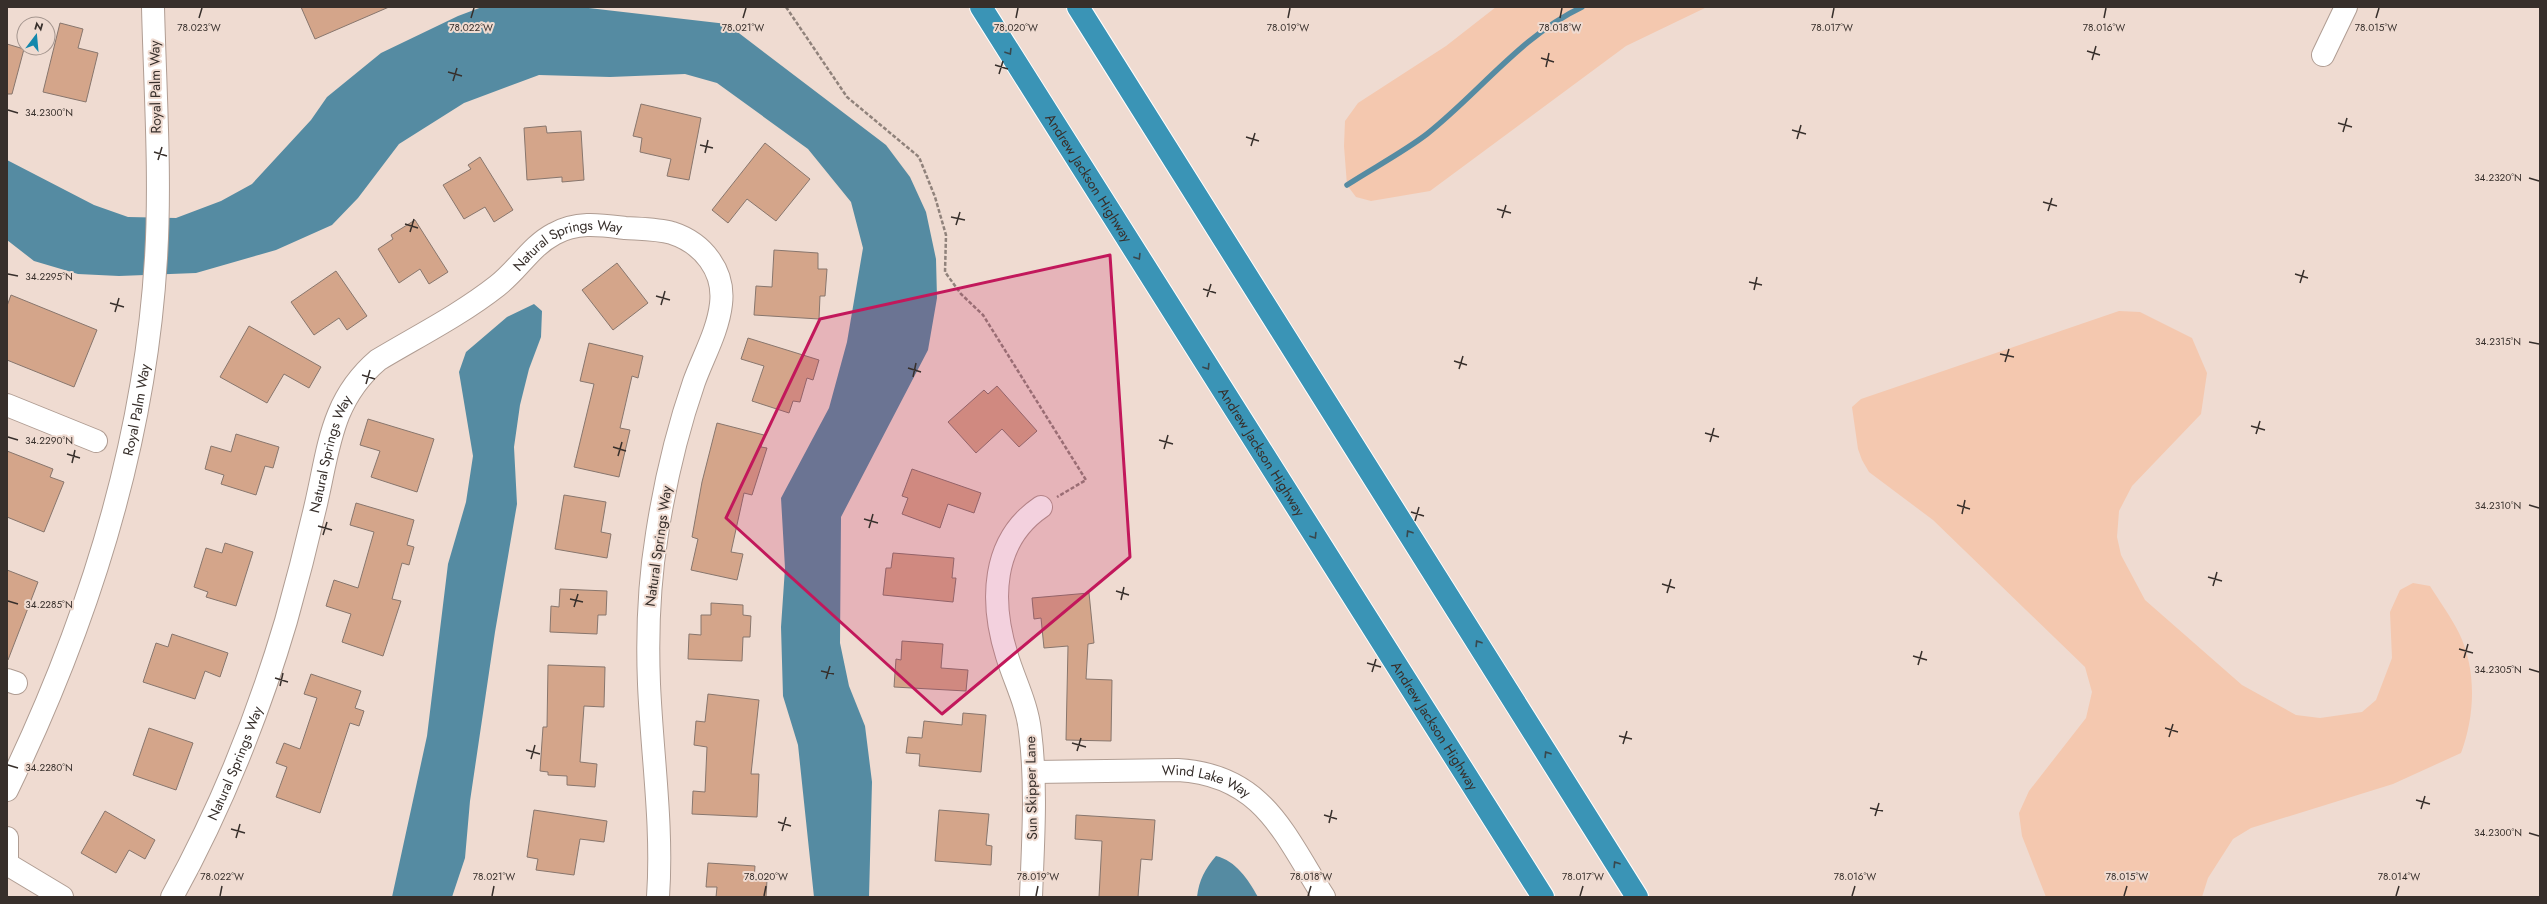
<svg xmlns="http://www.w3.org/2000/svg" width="2547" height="904" viewBox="0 0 2547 904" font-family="Jost,sans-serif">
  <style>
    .green { fill: #f4c8af }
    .water { fill: #558ba2 }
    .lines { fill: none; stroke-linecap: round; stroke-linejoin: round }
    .stream { stroke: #558ba2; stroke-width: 5.5 }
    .building { fill: #d4a58a; stroke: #88766d }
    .minor-casing { stroke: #b09d93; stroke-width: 24 }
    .highway-casing { stroke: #fff; stroke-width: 24 }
    .path { stroke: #90827b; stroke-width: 2.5; stroke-dasharray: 4 2; stroke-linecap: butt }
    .minor { stroke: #fff; stroke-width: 22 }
    .highway { stroke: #3a94b6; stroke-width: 22 }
    .oneway { stroke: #38484e }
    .marked { fill: #c2185b; fill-opacity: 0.2; stroke: #c2185b; stroke-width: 3; stroke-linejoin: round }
    .ticks { fill: none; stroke: #372f2b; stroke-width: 1.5 }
    .labels { text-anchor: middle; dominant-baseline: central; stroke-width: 4; stroke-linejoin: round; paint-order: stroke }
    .street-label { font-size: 14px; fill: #372f2b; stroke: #efdbd1 }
    .ticks-label { font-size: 10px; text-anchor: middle; fill: #372f2b; stroke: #efdbd1; stroke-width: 4; stroke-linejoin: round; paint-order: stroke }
  </style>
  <rect width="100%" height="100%" fill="#efdbd1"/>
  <!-- green -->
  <path class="green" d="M1496,7H1707L1626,46L1430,191L1371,201L1356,197L1347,185L1344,146L1345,121L1358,103L1446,46Z
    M2119,311L2140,312L2192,338L2207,373L2201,414L2132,486L2119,511L2117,537L2121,555L2145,600L2242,685L2296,715L2320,718L2362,712L2376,700L2392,658L2390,612L2400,590L2413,583L2430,586C2440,602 2451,617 2459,633C2477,670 2475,716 2461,753L2393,784L2251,828L2233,839L2208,878L2202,897H2046L2022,836L2019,813L2029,791L2086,718L2092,692L2085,667L1933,520L1869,472L1862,460L1858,449L1852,407L1861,399Z"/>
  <!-- water -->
  <path class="water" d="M482,7H580L727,24L886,145L910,177L926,212L936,259L937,298L928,350L841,517L840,643L849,686L865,726L872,782L869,897H814L798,745L783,696L781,627L785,568L781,498L829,408L847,342L863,248L851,202L808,149L717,83L685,74L610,77L539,75L464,103L399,144L358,198L332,225L276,250L196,273L119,276L78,274L34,261L7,240V160L94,205L128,217L176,218L221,201L252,184L311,120L327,97L381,53L458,16Z
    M534,304L542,311L541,337L529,369L520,405L514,447L517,504L495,632L470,801L465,858L452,897H392L427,736L448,564L466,502L473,456L459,372L466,352L507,317Z
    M1216,856C1236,861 1248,879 1258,897H1197C1199,880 1205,869 1216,856Z"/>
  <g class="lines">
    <!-- stream -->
    <path class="stream" d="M1347,185C1373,168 1402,153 1427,134C1479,93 1521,36 1582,7"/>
  </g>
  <!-- building -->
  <path class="building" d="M301,7H389L315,39Z
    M60,23L83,29L78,48L98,53L86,102L43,92Z
    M7,44L24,49L12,94H7Z
    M641,104L701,118L689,180L667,176L671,159L640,152L642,138L633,136Z
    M546,126L547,133L581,131L584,180L562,182V177L527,180L524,128Z
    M765,143L810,179L776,221L747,199L728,223L712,210Z
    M480,157L513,210L494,222L485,207L464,219L443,185L471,169L468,165Z
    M415,220L448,272L429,284L420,269L399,283L378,249L393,239L391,235Z
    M774,250L818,253V269H827L825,296H820L819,319L754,315L756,286L772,287Z
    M617,263L648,303L613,330L582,290Z
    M336,271L367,316L347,330L339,318L314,335L291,302Z
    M11,295L97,330L74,387L7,360V306Z
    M249,326L321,367L309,388L284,374L267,403L220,377Z
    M748,338L819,360L813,380L807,378L800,402L793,401L789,413L752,401L764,366L741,359Z
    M589,343L643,356L638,378L632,376L620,428L630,430L619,477L574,467L594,384L580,381Z
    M997,386L1037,431L1019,447L1002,429L976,453L948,422L984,390L988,394Z
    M368,419L434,439L417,492L371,477L380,451L360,445Z
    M717,423L764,435L761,447L767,448L752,495L744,493L731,552L743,554L737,580L691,570L698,539L692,537L702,482Z
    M236,434L279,447L273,468L265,466L256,495L221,484L224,475L205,469L211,446L231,452Z
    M7,451L53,469L50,477L64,482L44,532L7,517Z
    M912,469L981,493L974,513L948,504L940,528L902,514L908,498L902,496Z
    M564,495L606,502L601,532L611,534L607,558L555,549Z
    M356,503L414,520L407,545L414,547L409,565L402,563L392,599L401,601L383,656L342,642L351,614L326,606L334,580L358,588L374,532L350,525Z
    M225,543L253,552L236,606L206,597L208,592L194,587L206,548L222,553Z
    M893,553L954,558L952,578H956L953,602L883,595L886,568H891Z
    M7,570L38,582L8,660H7Z
    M560,589L607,591L606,615H598L597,634L550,632L551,606L559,607Z
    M1089,593L1094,643L1088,644L1086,679L1112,680L1111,741L1066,740L1068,646L1044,648L1041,618L1034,619L1032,598Z
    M711,603L743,605V615L751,616L750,637H743L742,661L688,659L689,634L701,635V615H711Z
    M172,634L228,653L220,677L205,671L195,699L143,682L156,643L168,647Z
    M902,641L943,644L941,668L968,670L966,691L894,687L896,659L901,660Z
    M548,665L605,667L604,707L584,706L580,762L597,764L595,787L567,785V776L548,775V772L540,771L543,727H547Z
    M311,674L361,691L355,708L364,711L359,726L350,723L320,813L276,797L287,767L276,763L284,743L300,749L317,698L304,694Z
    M708,694L759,700L751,774H759L757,817L692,814L693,791L705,792L707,747L694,745L696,721L705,722Z
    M963,713L986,715L981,772L919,766L920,754L906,753L908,737L922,738L924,721L962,725Z
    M149,728L193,743L176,790L133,775Z
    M534,810L607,821L604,842L580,839L574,875L536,870L538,859L527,857Z
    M939,810L989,814L986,845L992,846L991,865L935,861Z
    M105,811L155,840L145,859L129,850L116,873L81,853Z
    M1076,815L1155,820L1152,860L1141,859L1138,897H1099L1102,841L1075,839Z
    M708,863L755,866L754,880H767L766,897H716L717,887H706Z"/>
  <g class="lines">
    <defs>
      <g id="minor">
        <path d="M2323,55L2346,7"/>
        <path d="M7,405L96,441"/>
        <path d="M7,680L16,683"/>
        <path id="s1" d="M1034,772L1178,770C1263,775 1284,834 1324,897"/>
        <path id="s2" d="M7,790C88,623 145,445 156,258C161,177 155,89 153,7"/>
        <path d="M7,838V857"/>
        <path d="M7,864L62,897"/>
        <path id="s3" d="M172,897C220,810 258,716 286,621C297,582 307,543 316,504C329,448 331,400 378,360C418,336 460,315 497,286C518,270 531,246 554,234C577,221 601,225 625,228C640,229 658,229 672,233C703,243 725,271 721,304C718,331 703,357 694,382C677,431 665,482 657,534C649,583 647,634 649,684C652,755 663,826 658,897"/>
        <path d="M1031,897C1033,842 1037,786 1030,731C1027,704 1015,682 1007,656C990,602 991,541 1041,507"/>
      </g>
      <g id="highway">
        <path id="s4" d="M981,7L1543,897"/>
        <path d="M1078,7L1637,897"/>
      </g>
    </defs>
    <!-- minor casing -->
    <use href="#minor" class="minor-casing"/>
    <!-- highway casing -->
    <use href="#highway" class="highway-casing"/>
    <!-- path -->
    <path class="path" d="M786,7L847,97L919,157L935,197L946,235L945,272L961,294L983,315L1086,480L1057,497"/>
    <!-- minor -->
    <use href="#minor" class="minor"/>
    <!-- highway -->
    <use href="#highway" class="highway"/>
  </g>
  <!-- one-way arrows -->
  <defs><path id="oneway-chevron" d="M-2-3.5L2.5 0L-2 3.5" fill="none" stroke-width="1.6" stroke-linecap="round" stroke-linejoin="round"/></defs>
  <g class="oneway">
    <use href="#oneway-chevron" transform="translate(1009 52) rotate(58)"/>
    <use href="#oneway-chevron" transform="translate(1138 257) rotate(58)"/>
    <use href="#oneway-chevron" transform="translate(1207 367) rotate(58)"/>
    <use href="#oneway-chevron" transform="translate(1409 533) rotate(-122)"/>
    <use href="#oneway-chevron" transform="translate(1314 536) rotate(58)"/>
    <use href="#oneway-chevron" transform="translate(1478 643) rotate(-122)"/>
    <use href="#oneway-chevron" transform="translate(1547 754) rotate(-122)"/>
    <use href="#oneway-chevron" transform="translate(1616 864) rotate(-122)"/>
  </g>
  <!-- marked area -->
  <path class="marked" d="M1110,255L1130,557L942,714L726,518L820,319Z"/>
  <!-- ticks -->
  <path class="ticks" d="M199,18L202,8M471,18L474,8M743,18L746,8M1016,18L1018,8M1288,18L1290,8M1560,18L1562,8M1832,18L1834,8M2104,18L2106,8M2376,18L2379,8M2087,51L2100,55M1541,58L1554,62M2092,60L2096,46M995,65L1008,69M1546,67L1549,53M448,72L462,76M999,74L1003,61M453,81L457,68M8,110L18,113M2338,123L2352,127M1792,130L1806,134M2343,132L2347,118M1246,137L1259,141M1797,139L1801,125M700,145L713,148M1251,146L1255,133M154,152L167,156M705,153L708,140M158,160L162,147M2529,178L2539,181M2043,202L2057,206M1497,209L1511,213M2048,211L2052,198M951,217L965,220M1502,218L1506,205M405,224L418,228M956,225L960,212M410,232L414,219M8,274L18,276M2295,274L2308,278M1749,282L1762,285M2300,283L2304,270M1203,289L1216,293M1754,290L1757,277M656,296L670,300M1207,297L1211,284M110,303L124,307M661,305L665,291M115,312L119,298M2529,342L2539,344M2000,354L2014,357M1454,361L1467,365M2005,362L2009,349M908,368L921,372M1459,369L1463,356M362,375L375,379M913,377L916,363M366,384L370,370M2251,426L2265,430M1705,433L1719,437M2256,434L2260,421M8,437L18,440M1159,440L1173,444M1710,442L1714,428M613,447L626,451M1164,449L1168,435M67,454L80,458M618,456L622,442M72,463L75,450M1957,505L1970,509M2529,505L2539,508M1411,512L1424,516M1962,514L1965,500M864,519L878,523M1415,521L1419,507M318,526L332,530M869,528L873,514M323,535L327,522M2208,577L2222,581M1662,584L1675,588M2213,586L2217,572M1116,591L1129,595M1667,593L1671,579M570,599L583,602M1121,600L1124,587M8,601L18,604M574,607L578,594M2459,649L2473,653M1913,656L1927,660M2464,658L2468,644M1367,663L1381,667M1918,665L1922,651M2529,669L2539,672M821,671L834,674M1372,672L1376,659M275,678L288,682M826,679L830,666M280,686L283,673M2165,728L2178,732M1619,736L1632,739M2169,737L2173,724M1072,743L1086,747M1623,744L1627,731M526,750L540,754M1077,751L1081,738M531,759L535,745M8,765L18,768M2416,800L2430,804M1870,808L1883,811M2421,809L2425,796M1324,815L1337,819M1875,816L1879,803M778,822L791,826M1329,823L1332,810M231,829L245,833M782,831L786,817M2529,833L2539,836M236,838L240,824M220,896L222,886M492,896L494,886M764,896L766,886M1036,896L1038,886M1308,896L1311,886M1580,896L1583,886M1852,896L1855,886M2124,896L2127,886M2396,896L2399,886"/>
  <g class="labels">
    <!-- street labels -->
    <g class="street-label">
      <text transform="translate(155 87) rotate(-91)">Royal Palm Way</text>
      <text stroke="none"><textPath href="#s4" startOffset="202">Andrew Jackson Highway</textPath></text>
      <text stroke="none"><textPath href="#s3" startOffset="807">Natural Springs Way</textPath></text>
      <text stroke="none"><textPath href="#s2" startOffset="403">Royal Palm Way</textPath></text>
      <text stroke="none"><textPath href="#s4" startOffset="526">Andrew Jackson Highway</textPath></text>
      <text stroke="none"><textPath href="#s3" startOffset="472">Natural Springs Way</textPath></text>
      <text transform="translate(658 546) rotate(-82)">Natural Springs Way</text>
      <text stroke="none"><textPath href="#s4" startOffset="850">Andrew Jackson Highway</textPath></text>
      <text stroke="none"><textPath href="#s3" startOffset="148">Natural Springs Way</textPath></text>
      <text stroke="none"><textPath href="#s1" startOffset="174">Wind Lake Way</textPath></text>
      <text transform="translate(1031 788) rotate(-91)">Sun Skipper Lane</text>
    </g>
  </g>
  <g class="ticks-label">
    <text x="199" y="31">78.023°W</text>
    <text x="471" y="31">78.022°W</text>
    <text x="743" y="31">78.021°W</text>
    <text x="1016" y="31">78.020°W</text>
    <text x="1288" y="31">78.019°W</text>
    <text x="1560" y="31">78.018°W</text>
    <text x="1832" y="31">78.017°W</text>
    <text x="2104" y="31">78.016°W</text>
    <text x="2376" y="31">78.015°W</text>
    <text x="49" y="116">34.2300°N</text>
    <text x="2498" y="181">34.2320°N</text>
    <text x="49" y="280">34.2295°N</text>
    <text x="2498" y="345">34.2315°N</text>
    <text x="49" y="444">34.2290°N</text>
    <text x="2498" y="509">34.2310°N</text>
    <text x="49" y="608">34.2285°N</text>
    <text x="2498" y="673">34.2305°N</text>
    <text x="49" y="771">34.2280°N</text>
    <text x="2498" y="836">34.2300°N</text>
    <text x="222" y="880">78.022°W</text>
    <text x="494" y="880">78.021°W</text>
    <text x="766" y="880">78.020°W</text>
    <text x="1038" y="880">78.019°W</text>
    <text x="1311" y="880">78.018°W</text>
    <text x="1583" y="880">78.017°W</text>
    <text x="1855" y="880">78.016°W</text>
    <text x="2127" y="880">78.015°W</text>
    <text x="2399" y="880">78.014°W</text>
  </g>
  <!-- border -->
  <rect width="2547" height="904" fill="none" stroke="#372f2b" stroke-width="16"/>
  <!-- north arrow -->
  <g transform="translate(36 36) rotate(16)"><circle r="19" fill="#efdbd1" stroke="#a5968f"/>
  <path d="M0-3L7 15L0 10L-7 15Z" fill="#1387ac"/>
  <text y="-6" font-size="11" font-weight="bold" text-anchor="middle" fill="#372f2b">N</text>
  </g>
</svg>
